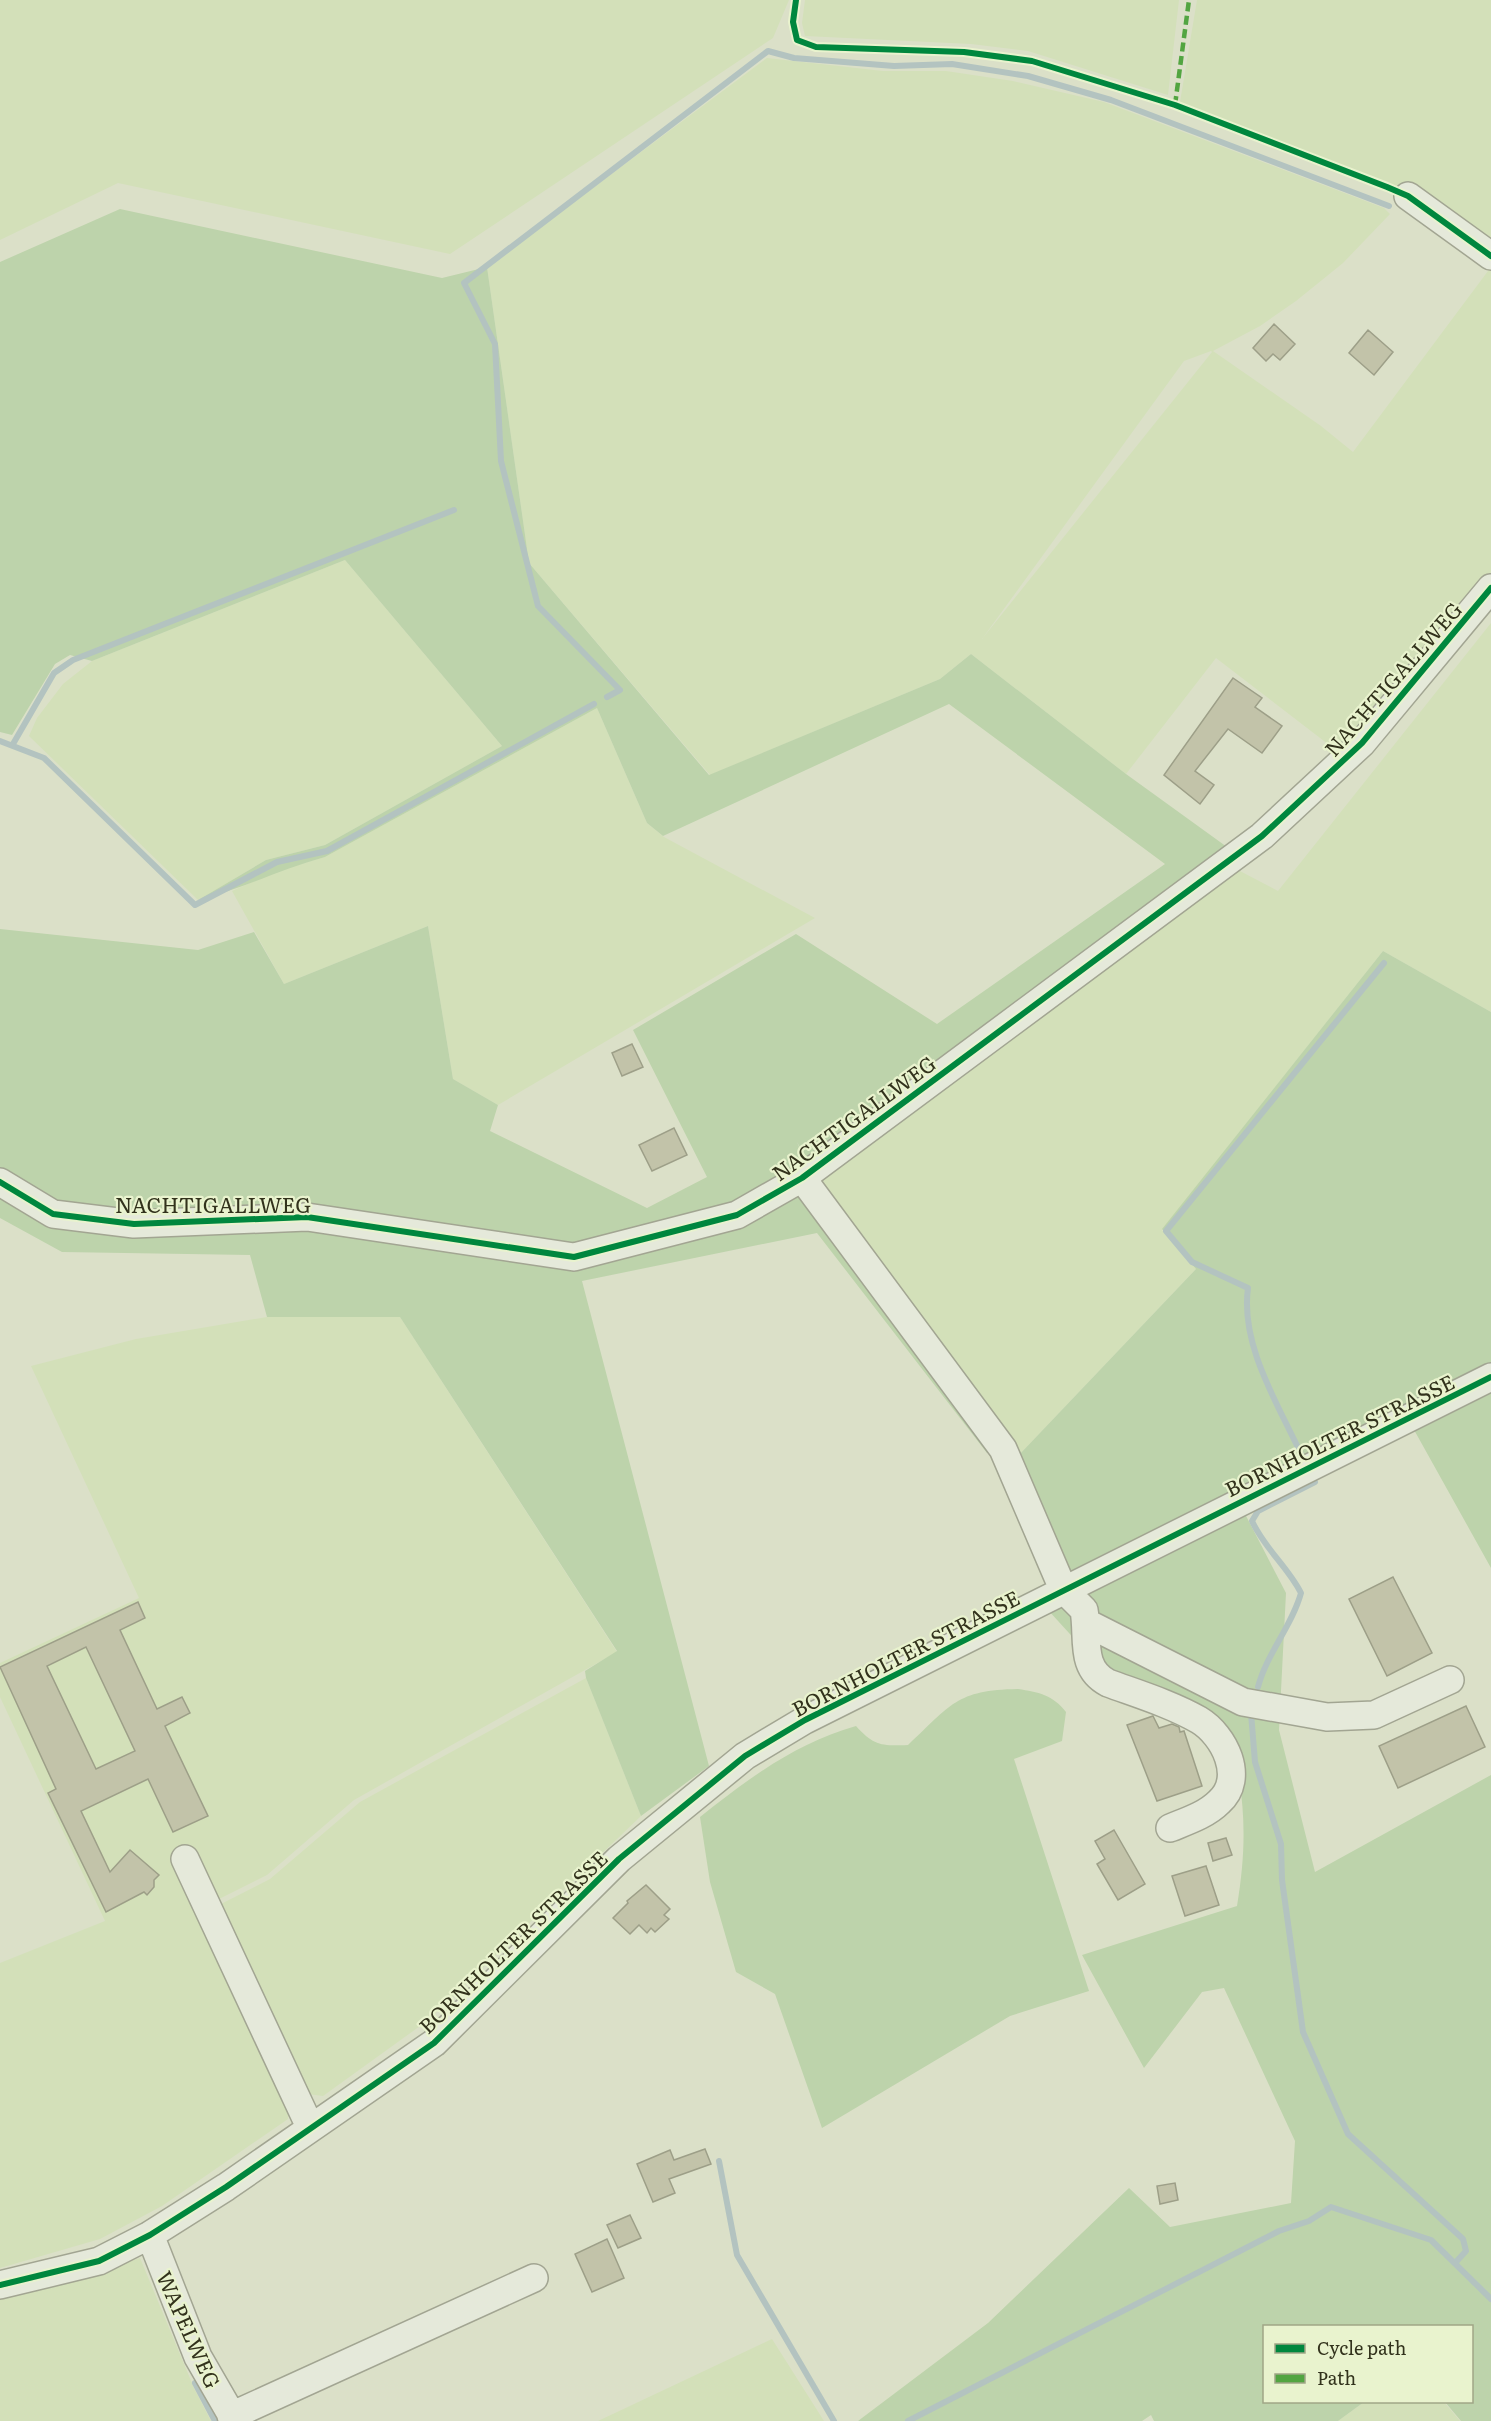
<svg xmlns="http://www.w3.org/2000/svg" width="1491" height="2421" viewBox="0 0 1491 2421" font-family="Literata,serif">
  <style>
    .farmland { fill: #d3e0b9; fill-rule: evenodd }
    .green { fill: #bdd3ab }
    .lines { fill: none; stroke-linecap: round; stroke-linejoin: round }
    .stream { stroke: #b3c3c0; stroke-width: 6 }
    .building { fill: #c2c3a9; stroke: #9d9f88; stroke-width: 1.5; fill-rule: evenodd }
    .minor-casing { stroke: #a2a592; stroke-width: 30 }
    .minor { stroke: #e5e9da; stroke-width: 27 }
    .quiet { stroke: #52a541; stroke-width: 4.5; stroke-dasharray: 9 4.5; stroke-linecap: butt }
    .cycleway-casing { stroke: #e9f3ce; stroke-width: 10 }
    .cycleway { stroke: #00873e; stroke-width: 6 }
    .labels { text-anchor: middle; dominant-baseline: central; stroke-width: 4.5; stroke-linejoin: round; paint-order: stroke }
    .street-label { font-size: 21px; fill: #32321c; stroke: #e9f3ce }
  </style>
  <rect width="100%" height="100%" fill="#dbe0c8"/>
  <!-- farmland -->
  <path class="farmland" d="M0,0H789L773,38L450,254L118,183L0,240Z
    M805,0H1179L1168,95L1028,51L971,44L805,36L802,23Z
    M1197,0H1491V248L1408,192L1180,102Z
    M767,58L883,71H946L1013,81L1104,102L1384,208L1390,214L1343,263L1296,301L1260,326L1213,351L1321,426L1353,452L1491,267V576L1337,751L1216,658L1126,774L971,654L940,679L710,775L529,563L487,267ZM1211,351L1212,352L982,639L1184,361Z
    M345,560L502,746L325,845L266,860L198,900L29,736L37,718L63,684L92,661Z
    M1491,623V1012L1383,951L1162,1230L1196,1269L1018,1456L818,1181L1238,870L1278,891Z
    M597,708L647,823L664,837L815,918L498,1105L453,1079L428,926L284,984L232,891L279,870L325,857Z
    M267,1317H400L617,1652L354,1800L267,1875L199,1909L289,2107L288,2119L162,2206L100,2239L0,2268V1963L105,1921L0,1697V1663L139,1598L31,1366L136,1339Z
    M586,1678L641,1816L427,2021L323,2096L308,2094L219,1905L270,1879L360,1802Z
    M140,2258L194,2388L211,2421H0V2297L53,2286Z
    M772,2339L824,2421H598Z
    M1364,2402H1444L1460,2421H1338Z"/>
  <!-- green -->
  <path class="green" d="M120,209L442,278L487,267L529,563L709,775L940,679L971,654L1126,774L1227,847L818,1181L797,1142L808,1168L997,1450L987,1453L817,1233L582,1281L709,1766L641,1816L586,1678L585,1671L617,1651L400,1317H267L250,1255L62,1252L0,1218V929L198,950L254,932L284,984L428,926L453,1079L498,1105L490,1131L647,1208L707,1177L633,1030L796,934L937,1024L1165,864L949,704L663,836L647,823L597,708L325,857C281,869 242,889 198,900L266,860L325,845L502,746L345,560L92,661L70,655L55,664L12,735L0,732V262Z
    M1383,951L1491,1012V1367L1067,1578L1018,1456L1196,1269L1162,1229Z
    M1491,1390V1568L1413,1428Z
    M1244,1512L1286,1593L1279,1730L1315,1872L1491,1775V2421H1461L1445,2402H1472V2326H1264V2402H1364L1338,2421H1154L1151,2415L1142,2421H858L988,2323L1129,2188L1170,2227L1291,2203L1295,2141L1224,1988L1202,1992L1144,2068L1082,1955L1237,1906C1247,1847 1246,1798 1231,1741L1111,1679L1048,1610Z
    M1018,1689C1038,1692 1053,1695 1066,1712L1062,1741L1014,1759L1089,1991L1010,2016L822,2128L775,1994L736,1972L710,1882L700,1817C749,1778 796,1743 856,1726C874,1746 882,1746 908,1745C951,1705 956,1690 1018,1689Z"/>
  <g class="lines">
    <!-- stream -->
    <path class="stream" d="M607,697L620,690L538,606L501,461L495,344L464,283L768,51L794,58L894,66L952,64L1028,76L1111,100L1389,206
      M0,741L44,758L195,905L277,862L327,851L594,704
      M13,744L54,673L73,660L454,510
      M1301,1454C1278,1404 1240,1345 1248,1288L1192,1262L1166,1231L1384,963
      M1258,1687C1267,1653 1292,1626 1301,1593C1288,1567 1264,1548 1252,1521L1258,1511L1315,1482
      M1251,1713L1255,1762L1281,1844L1282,1880L1303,2032L1348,2134L1463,2239L1466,2251L1456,2262
      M719,2161L737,2255L834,2421
      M195,2383L215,2421
      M908,2421L1279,2231L1309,2221L1331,2207L1431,2240L1491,2299"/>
  </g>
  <!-- building -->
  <path class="building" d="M1274,324L1295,344L1280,360L1273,354L1266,361L1253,348Z
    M1368,330L1393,352L1374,375L1349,353Z
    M1233,678L1262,698L1255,707L1282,726L1262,753L1228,729L1195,771L1214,785L1200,804L1164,775Z
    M632,1044L643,1067L622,1076L612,1053Z
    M674,1128L687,1155L652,1171L639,1145Z
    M1393,1577L1432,1653L1387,1676L1349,1599Z
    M138,1602L145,1618L120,1630L157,1709L182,1697L190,1713L165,1726L208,1816L173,1832L148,1779L81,1811L110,1872L130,1850L159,1875L154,1880V1887L147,1895L144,1892L106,1912L48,1793L56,1789L0,1667ZM86,1647L135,1751L96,1769L47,1666Z
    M1466,1706L1485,1747L1398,1788L1379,1746Z
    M1153,1716L1159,1728L1172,1724L1179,1727L1180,1732L1184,1731L1202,1786L1157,1801L1127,1725Z
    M1114,1830L1145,1884L1118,1900L1097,1864L1105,1859L1095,1841Z
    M1226,1838L1232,1855L1213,1861L1208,1843Z
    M1206,1866L1219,1905L1185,1916L1172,1876Z
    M646,1885L670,1909L664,1915L669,1919L655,1932L651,1928L647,1933L639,1925L630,1934L613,1918L628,1903L627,1901Z
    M705,2149L711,2164L669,2179L675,2193L653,2202L637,2164L670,2150L674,2160Z
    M1175,2183L1178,2200L1160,2204L1157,2186Z
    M630,2215L641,2238L618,2248L607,2225Z
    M607,2239L624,2278L592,2292L575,2254Z"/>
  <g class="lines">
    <defs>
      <path id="minor" d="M1408,196L1491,256
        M802,1178L1003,1449L1063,1589L1084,1610C1089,1637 1079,1668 1108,1683C1138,1694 1171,1704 1199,1720C1224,1735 1246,1778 1219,1802C1206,1815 1187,1821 1170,1828
        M0,1182L53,1214L134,1224L307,1217L574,1257L737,1215L802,1178L1262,836L1362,743L1491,588
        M1087,1623L1243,1702L1327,1717L1374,1715L1450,1680
        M185,1859L310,2127
        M150,2235L198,2357L235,2421
        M0,2285L99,2261L150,2235L226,2187L434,2043L619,1859L745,1756L805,1720L1491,1377
        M231,2416L534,2278"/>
    </defs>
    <!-- minor casing -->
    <use href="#minor" class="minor-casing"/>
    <!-- minor -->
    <use href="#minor" class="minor"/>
    <!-- quiet -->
    <path class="quiet" d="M1175,105L1189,0"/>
    <defs>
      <path id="cycleway" d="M796,0L793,22L797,40L816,47L964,52L1032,61L1175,105L1387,187L1408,196L1491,256
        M0,1182L53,1214L134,1224L307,1217L574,1257L737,1215L802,1178L1262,836L1362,743L1491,588
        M0,2285L99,2261L150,2235L226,2187L434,2043L619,1859L745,1756L805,1720L1491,1377"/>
    </defs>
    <!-- cycleway casing -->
    <use href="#cycleway" class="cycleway-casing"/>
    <!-- cycleway -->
    <use href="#cycleway" class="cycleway"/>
  </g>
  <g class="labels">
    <!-- street labels -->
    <g class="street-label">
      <text transform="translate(1392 678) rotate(-49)">NACHTIGALLWEG</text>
      <text transform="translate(853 1117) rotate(-36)">NACHTIGALLWEG</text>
      <text x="213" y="1203">NACHTIGALLWEG</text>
      <text transform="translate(1339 1434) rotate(-26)">BORNHOLTER STRASSE</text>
      <text transform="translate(905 1652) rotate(-27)">BORNHOLTER STRASSE</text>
      <text transform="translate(512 1941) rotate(-44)">BORNHOLTER STRASSE</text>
      <text transform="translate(190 2329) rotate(66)">WAPELWEG</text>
    </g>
  </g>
  <!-- legend -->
  <rect x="1263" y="2325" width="210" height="78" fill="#e9f3ce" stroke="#a0a687" stroke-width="1.5"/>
  <rect x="1275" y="2344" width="30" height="9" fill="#00873e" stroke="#a0a687" stroke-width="1.5"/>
  <text x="1317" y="2355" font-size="18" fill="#32321c">Cycle path</text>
  <rect x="1275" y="2374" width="30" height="9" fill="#52a541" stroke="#a0a687" stroke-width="1.5"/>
  <text x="1317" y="2385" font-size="18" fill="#32321c">Path</text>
</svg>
